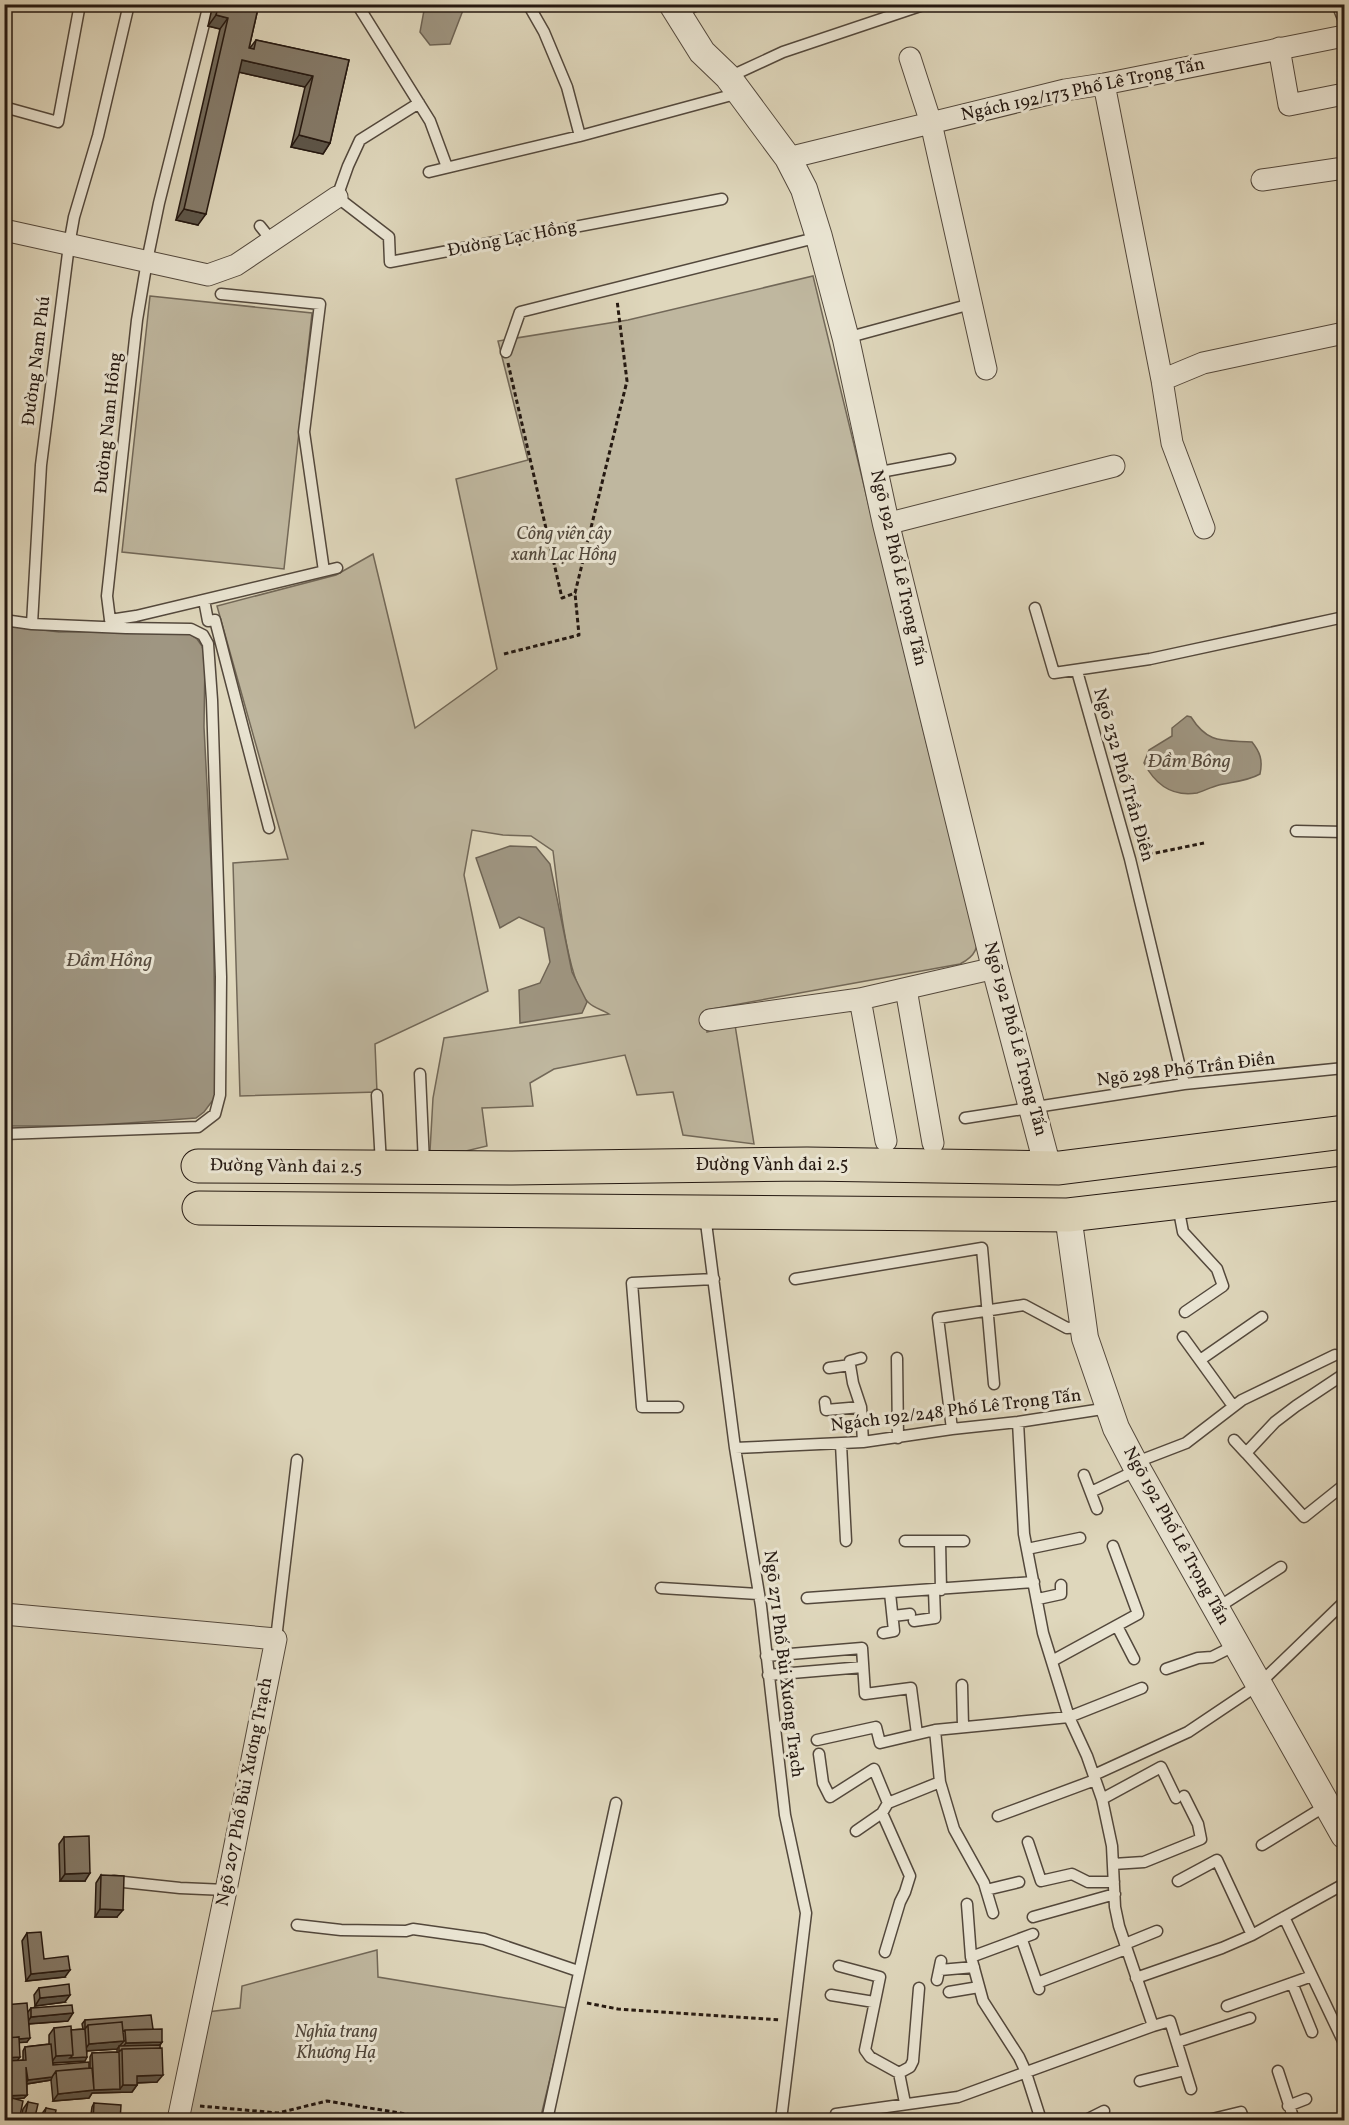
<svg xmlns="http://www.w3.org/2000/svg" width="1349" height="2125" viewBox="0 0 1349 2125" font-family="Vollkorn,serif">
  <style>
    .green { fill: #bfb79f; stroke: #726858; stroke-width: 1.5 }
    .water { fill: #9f9682; stroke: #6e6455; stroke-width: 1.5 }
    .lines { fill: none; stroke-linecap: round; stroke-linejoin: round }
    .service-casing { stroke: #53483c; stroke-width: 13 }
    .minor-casing { stroke: #53483c; stroke-width: 23 }
    .tertiary-casing { stroke: #53483c; stroke-width: 28 }
    .primary-casing { stroke: #241811; stroke-width: 35 }
    .path { stroke: #241811; stroke-width: 3; stroke-dasharray: 4.5 3; stroke-linecap: butt }
    .service { stroke: #eae5d3; stroke-width: 10 }
    .minor { stroke: #eae5d3; stroke-width: 21 }
    .tertiary { stroke: #eae5d3; stroke-width: 26 }
    .primary { stroke: #dfd7bc; stroke-width: 33 }
    .wall { fill: #726a5b; stroke: #241811; stroke-width: 1.5; fill-rule: evenodd }
    .shaded-wall { fill: #5d564a; stroke: #241811; stroke-width: 1.5 }
    .building { fill: #857b6a; stroke: #241811; stroke-width: 1.5 }
    .labels { text-anchor: middle; dominant-baseline: central; stroke-width: 6; stroke-linejoin: round; paint-order: stroke }
    .street-label { font-size: 18px; fill: #241811; stroke: #eae5d3 }
    .park-label { font-size: 18px; font-style: italic; fill: #52483c; stroke: #eae5d3 }
    .water-label { font-size: 20px; font-style: italic; fill: #554a3e; stroke: #eae5d3 }
  </style>
  <rect width="100%" height="100%" fill="#dfd7bc"/>
  <filter id="stains"><feTurbulence type="fractalNoise" baseFrequency=".00333" numOctaves="4"/><feColorMatrix values="0 0 0 0 .2 0 0 0 0 .09 0 0 0 0 .02 0 0 0 .5 -.17"/></filter>
  <radialGradient id="worn" r=".72"><stop offset=".6" stop-color="#630" stop-opacity="0"/><stop offset="1" stop-color="#630" stop-opacity=".3"/></radialGradient>
  <!-- green -->
  <path class="green" d="M813,276L928,749L979,924C977,944 980,954 960,964L706,1010L707,1032L735,1025L754,1144L683,1135L673,1092L637,1095L625,1055L554,1069L530,1083L533,1106L482,1108L487,1146L466,1151H430L433,1098L444,1038L609,1014C603,1010 594,1008 589,1003C567,986 557,881 553,851L531,836L503,835L472,830L464,875L488,991L375,1044L377,1092L240,1096L233,863L288,859L217,606L336,575L373,554L415,728L497,669L456,479L528,460L498,341L628,320Z
    M150,296L312,313L284,569L122,552Z
    M377,1950L378,1977L567,2008L540,2120L181,2119L207,2012L240,2008L242,1986Z"/>
  <!-- water -->
  <path class="water" d="M425,5H465L450,44L430,45L420,32Z
    M5,625L59,632L172,631L188,633L197,639L202,646L205,657L204,727L213,902L216,1096L204,1112L196,1118L87,1126H5Z
    M1187,716L1191,717C1208,744 1222,740 1252,742C1260,752 1263,760 1260,774C1248,781 1232,782 1219,785C1211,787 1204,791 1197,793C1172,797 1155,784 1144,763L1149,750L1172,736V728Z
    M510,846L536,847L550,864L572,972L587,1002L582,1013L520,1023L519,990L540,983L550,962L544,928L519,917L500,928L476,858Z"/>
  <g class="lines">
    <defs>
      <path id="service" d="M209,4L159,203L147,261L137,320L107,596L110,620L136,616L337,568
        M357,4L430,121L447,167
        M528,4L544,32L567,87L580,136
        M1337,4L1344,21
        M678,13L700,4
        M729,77L783,52L926,4
        M419,103L360,140L348,166L337,197L389,237L390,262L722,199
        M4,107L58,122L80,4
        M429,172L580,136L739,93
        M260,226L272,241
        M221,294L320,304L304,432L324,571
        M846,338L971,304
        M506,352L520,312L819,237
        M875,473L950,459
        M204,600L208,621L215,620L269,828
        M1035,608L1054,673L1150,659L1344,617
        M4,620L32,624L126,628L191,629L203,635L208,644L212,700L221,977L220,1095L215,1114L198,1127L4,1134
        M32,624L41,465L69,245L74,217L98,136L129,4
        M1077,671L1130,859L1184,1084
        M1296,831L1344,832
        M420,1074L424,1164
        M377,1095L381,1164
        M965,1118L1184,1084L1344,1068
        M1178,1206L1183,1232L1217,1269L1223,1286L1185,1312
        M705,1215L735,1448L761,1606L785,1815L806,1913L781,2120
        M795,1279L982,1248L994,1384
        M1183,1337L1233,1406
        M897,1358L898,1438
        M1200,1360L1262,1317
        M850,1365L853,1383L861,1407L863,1442
        M829,1368L850,1365V1361L861,1358
        M1344,1374L1296,1406L1275,1422L1246,1453L1304,1517L1344,1485
        M825,1402L826,1410L861,1407
        M678,1407H642L632,1283L714,1279
        M952,1429L938,1318L1024,1305L1067,1328L1083,1327
        M1234,1440L1246,1453
        M841,1444L846,1541
        M735,1448L863,1442L952,1429L1018,1422L1109,1408
        M1134,1463L1186,1443L1242,1400L1335,1355
        M1084,1475L1097,1509
        M1091,1492L1137,1470
        M905,1541H964
        M940,1541L941,1590
        M1027,1549L1080,1538
        M661,1588L758,1594
        M807,1598L1034,1582
        M1038,1599L1061,1594V1585
        M1217,1608L1281,1567
        M893,1616L910,1614
        M914,1621L935,1618L934,1590
        M1117,1626L1134,1659
        M883,1633L894,1631L890,1593
        M276,1639L297,1460
        M766,1656L862,1648L865,1694L911,1688L917,1734
        M1052,1661L1138,1614L1113,1546
        M1166,1669L1198,1658L1212,1657L1236,1645
        M768,1675L863,1667
        M962,1685L963,1726
        M935,1730L940,1782L954,1829L984,1883L993,1913
        M817,1740L876,1727L880,1743L935,1730L1069,1717L1142,1688
        M819,1754L823,1783L830,1797L874,1769L888,1803
        M1094,1775L1188,1732L1258,1685L1344,1602
        M1102,1799L1161,1767L1176,1798
        M882,1813L910,1876L905,1892L900,1902L885,1952
        M998,1816L1095,1780
        M856,1831L882,1813L888,1803L940,1782
        M1028,1842L1041,1881L1072,1874L1088,1882H1114
        M1262,1845L1327,1805
        M1113,1864L1144,1862L1201,1839L1198,1824L1184,1796
        M114,1881L180,1888L226,1890
        M1178,1881L1217,1860L1252,1935
        M986,1890L1019,1882
        M967,1904L971,1957L983,2001L1019,2057L1025,2070L1041,2120
        M1033,1917L1115,1894
        M1284,1917L1344,2043
        M297,1925L341,1930L406,1931L413,1929L484,1939L578,1971
        M1023,1943L1039,1989
        M1125,1944L1157,1931
        M971,1957L1033,1934
        M839,1966L880,1977L865,2050L870,2057L899,2073
        M940,1970L974,1967
        M1136,1978L1222,1948L1252,1935L1344,1884
        M937,1980L941,1961
        M1037,1983L1126,1949
        M1292,1983L1312,2032
        M949,1992L979,1987
        M831,1995L874,2002
        M1227,2006L1312,1976
        M1153,2026L1170,2021L1191,2089
        M1177,2042L1250,2018
        M1278,2071L1294,2120
        M899,2073L910,2067L913,2061L919,1988
        M899,2073L905,2103
        M1140,2081L1185,2070
        M1288,2106L1306,2099
        M1212,2119L1241,2112L1244,2120
        M547,2120L616,1803
        M835,2120L836,2114L958,2097L1153,2026L1119,1926L1115,1907L1112,1846L1102,1799L1087,1756L1069,1717L1043,1633L1024,1534L1018,1422
        M1086,2120L1104,2111"/>
      <path id="minor" d="M1279,48L1289,105L1344,94
        M910,58L931,123L986,369
        M1104,84L1162,380L1172,443L1204,528
        M788,158L1065,90L1104,84L1344,36
        M1262,180L1344,168
        M4,230L208,275L236,265L337,197
        M1162,380L1203,363L1344,333
        M886,524L1114,466
        M906,989L933,1143
        M860,999L886,1141
        M710,1020L860,999L995,968
        M4,1614L276,1639L226,1890L178,2120"/>
      <path id="tertiary" d="M672,4L702,52L728,77L788,158L804,189L819,237L846,339L886,524L995,968L1048,1168
        M1068,1215L1085,1338L1116,1428L1138,1470L1344,1835"/>
      <path id="primary" d="M198,1166L512,1168L807,1164L1059,1168L1344,1132
        M199,1208L1068,1215L1344,1183"/>
    </defs>
    <!-- service casing -->
    <use href="#service" class="service-casing"/>
    <!-- minor casing -->
    <use href="#minor" class="minor-casing"/>
    <!-- tertiary casing -->
    <use href="#tertiary" class="tertiary-casing"/>
    <!-- primary casing -->
    <use href="#primary" class="primary-casing"/>
    <!-- path -->
    <path class="path" d="M508,363L562,598L575,593L627,381L617,300
      M504,654L579,635L575,593
      M1141,856L1204,843
      M587,2003L618,2009L780,2020
      M200,2106L278,2113L327,2101L442,2120"/>
    <!-- service -->
    <use href="#service" class="service"/>
    <!-- minor -->
    <use href="#minor" class="minor"/>
    <!-- tertiary -->
    <use href="#tertiary" class="tertiary"/>
    <!-- primary -->
    <use href="#primary" class="primary"/>
  </g>
  <!-- wall -->
  <path class="wall" d="M213,4H259L249,48H250L256,40L349,60L330,143L323,154L291,147L305,87L239,72L198,225L176,220L220,29L208,26Z
    M64,1837L85,1881H60L59,1844Z
    M101,1875L117,1917H95L96,1883Z
    M27,1933L44,1959L65,1977L26,1981L22,1941Z
    M39,1988L65,2002L35,2006L34,1995Z
    M4,2005L28,2012L31,2008L68,2021L29,2024L27,2042H19L17,2061L23,2060V2051L25,2047L49,2044V2035L54,2028L71,2030L83,2029L82,2024L85,2020L153,2029L162,2042L160,2045L157,2082L137,2083V2085L132,2092L92,2093L89,2098L53,2101L51,2080L27,2084V2095L24,2098L15,2099L19,2121H4L9,2102L11,2099L4,2100ZM117,2049V2052L92,2053L90,2057V2068L53,2065V2063L85,2061L87,2051Z
    M28,2102L34,2121H20L23,2109Z
    M94,2103L120,2121H90L92,2107Z
    M46,2108L54,2121H40L41,2115Z"/>
  <!-- shaded-wall -->
  <path class="shaded-wall" d="M216,15L228,18L220,29L208,26Z
    M242,60L313,76L305,87L234,71Z
    M299,135L330,143L323,154L291,147Z
    M184,209L206,214L198,225L176,220Z
    M90,1873L85,1881H60L65,1874Z
    M100,1909L123,1910L117,1917H95Z
    M70,1970L65,1977L26,1981L31,1974Z
    M70,1995L65,2002L35,2006L40,1998Z
    M73,2013L68,2021L26,2024L31,2017Z
    M30,2038L27,2042L4,2044V2040Z
    M124,2041L117,2049L84,2051L89,2044Z
    M162,2042L157,2049H122L120,2050L126,2043Z
    M73,2055L87,2057L85,2061L51,2063L56,2056Z
    M20,2057L15,2064L4,2065V2058Z
    M163,2075L157,2082L132,2083L137,2076Z
    M52,2077L51,2080L26,2084L28,2080Z
    M123,2085H137L132,2092L92,2093L89,2098L53,2101L58,2094L93,2090L120,2089Z
    M27,2095L24,2098L4,2100V2096Z"/>
  <!-- building -->
  <path class="building" d="M219,4H259L249,48L254,49L256,40L349,60L330,143L299,135L313,76L242,60L206,214L184,209L228,18L216,15Z
    M89,1836L90,1873L65,1874L64,1837Z
    M101,1875L124,1876L123,1910L100,1909Z
    M41,1932L44,1959L68,1956L70,1970L31,1974L27,1933Z
    M69,1984L70,1995L40,1998L39,1988Z
    M27,2003L30,2038L19,2039V2037L4,2038V2005Z
    M72,2005L73,2013L31,2017V2008Z
    M151,2015L153,2029L125,2030L123,2032L122,2022L88,2025L85,2029V2020Z
    M122,2022L124,2041L89,2044L88,2025Z
    M71,2026L73,2055L56,2056L54,2028Z
    M85,2029L87,2057L70,2058L73,2055L71,2030Z
    M162,2029V2042L126,2043L125,2030Z
    M19,2037L20,2057L4,2058V2038Z
    M51,2044L53,2065L89,2062V2068L56,2071L52,2077L28,2080L26,2067L27,2095L4,2096V2061L26,2060L25,2047Z
    M160,2045V2048L122,2049L119,2052V2046Z
    M162,2048L163,2075L137,2076V2085H123L122,2049Z
    M119,2052L120,2089L94,2090L92,2053Z
    M92,2068L94,2090L58,2094L56,2071Z
    M12,2098L23,2101L19,2121H7Z
    M4,2101L9,2102L5,2121H4Z
    M28,2102L38,2104L34,2121H24Z
    M94,2103L121,2105L120,2121H93Z
    M46,2108L56,2110L54,2121H43Z"/>
  <g class="labels">
    <!-- street labels -->
    <g class="street-label">
      <text transform="translate(1083 90) rotate(-12)">Ngách 192/173 Phố Lê Trọng Tấn</text>
      <text transform="translate(512 239) rotate(-11)">Đường Lạc Hồng</text>
      <text transform="translate(37 361) rotate(-83)">Đường Nam Phú</text>
      <text transform="translate(109 423) rotate(-84)">Đường Nam Hồng</text>
      <text transform="translate(898 568) rotate(77)">Ngõ 192 Phố Lê Trọng Tấn</text>
      <text transform="translate(1123 775) rotate(74)">Ngõ 232 Phố Trần Điền</text>
      <text transform="translate(1015 1039) rotate(75)">Ngõ 192 Phố Lê Trọng Tấn</text>
      <text transform="translate(1186 1070) rotate(-7)">Ngõ 298 Phố Trần Điền</text>
      <text x="772" y="1165">Đường Vành đai 2.5</text>
      <text transform="translate(286 1167) rotate(1)">Đường Vành đai 2.5</text>
      <text transform="translate(956 1411) rotate(-7)">Ngách 192/248 Phố Lê Trọng Tấn</text>
      <text transform="translate(1176 1536) rotate(61)">Ngõ 192 Phố Lê Trọng Tấn</text>
      <text transform="translate(783 1664) rotate(83)">Ngõ 271 Phố Bùi Xương Trạch</text>
      <text transform="translate(245 1792) rotate(-79)">Ngõ 207 Phố Bùi Xương Trạch</text>
    </g>
    <!-- park labels -->
    <g class="park-label">
      <text x="564" y="534">Công viên cây<tspan x="564" dy="21">xanh Lạc Hồng</tspan></text>
      <text x="336" y="2032">Nghĩa trang<tspan x="336" dy="21">Khương Hạ</tspan></text>
    </g>
    <!-- water labels -->
    <g class="water-label">
      <text x="1189" y="762">Đầm Bông</text>
      <text x="109" y="961">Đầm Hồng</text>
    </g>
  </g>
  <!-- margin -->
  <rect width="1349" height="2125" fill="none" stroke="#dfd7bc" stroke-width="24"/>
  <rect x="6" y="6" width="1337" height="2113" fill="none" stroke="#241811" stroke-width="3"/>
  <rect x="12" y="12" width="1325" height="2101" fill="none" stroke="#241811" stroke-width="1.5"/>
  <rect width="100%" height="100%" filter="url(#stains)"/>
  <rect width="100%" height="100%" fill="url(#worn)"/>
</svg>
